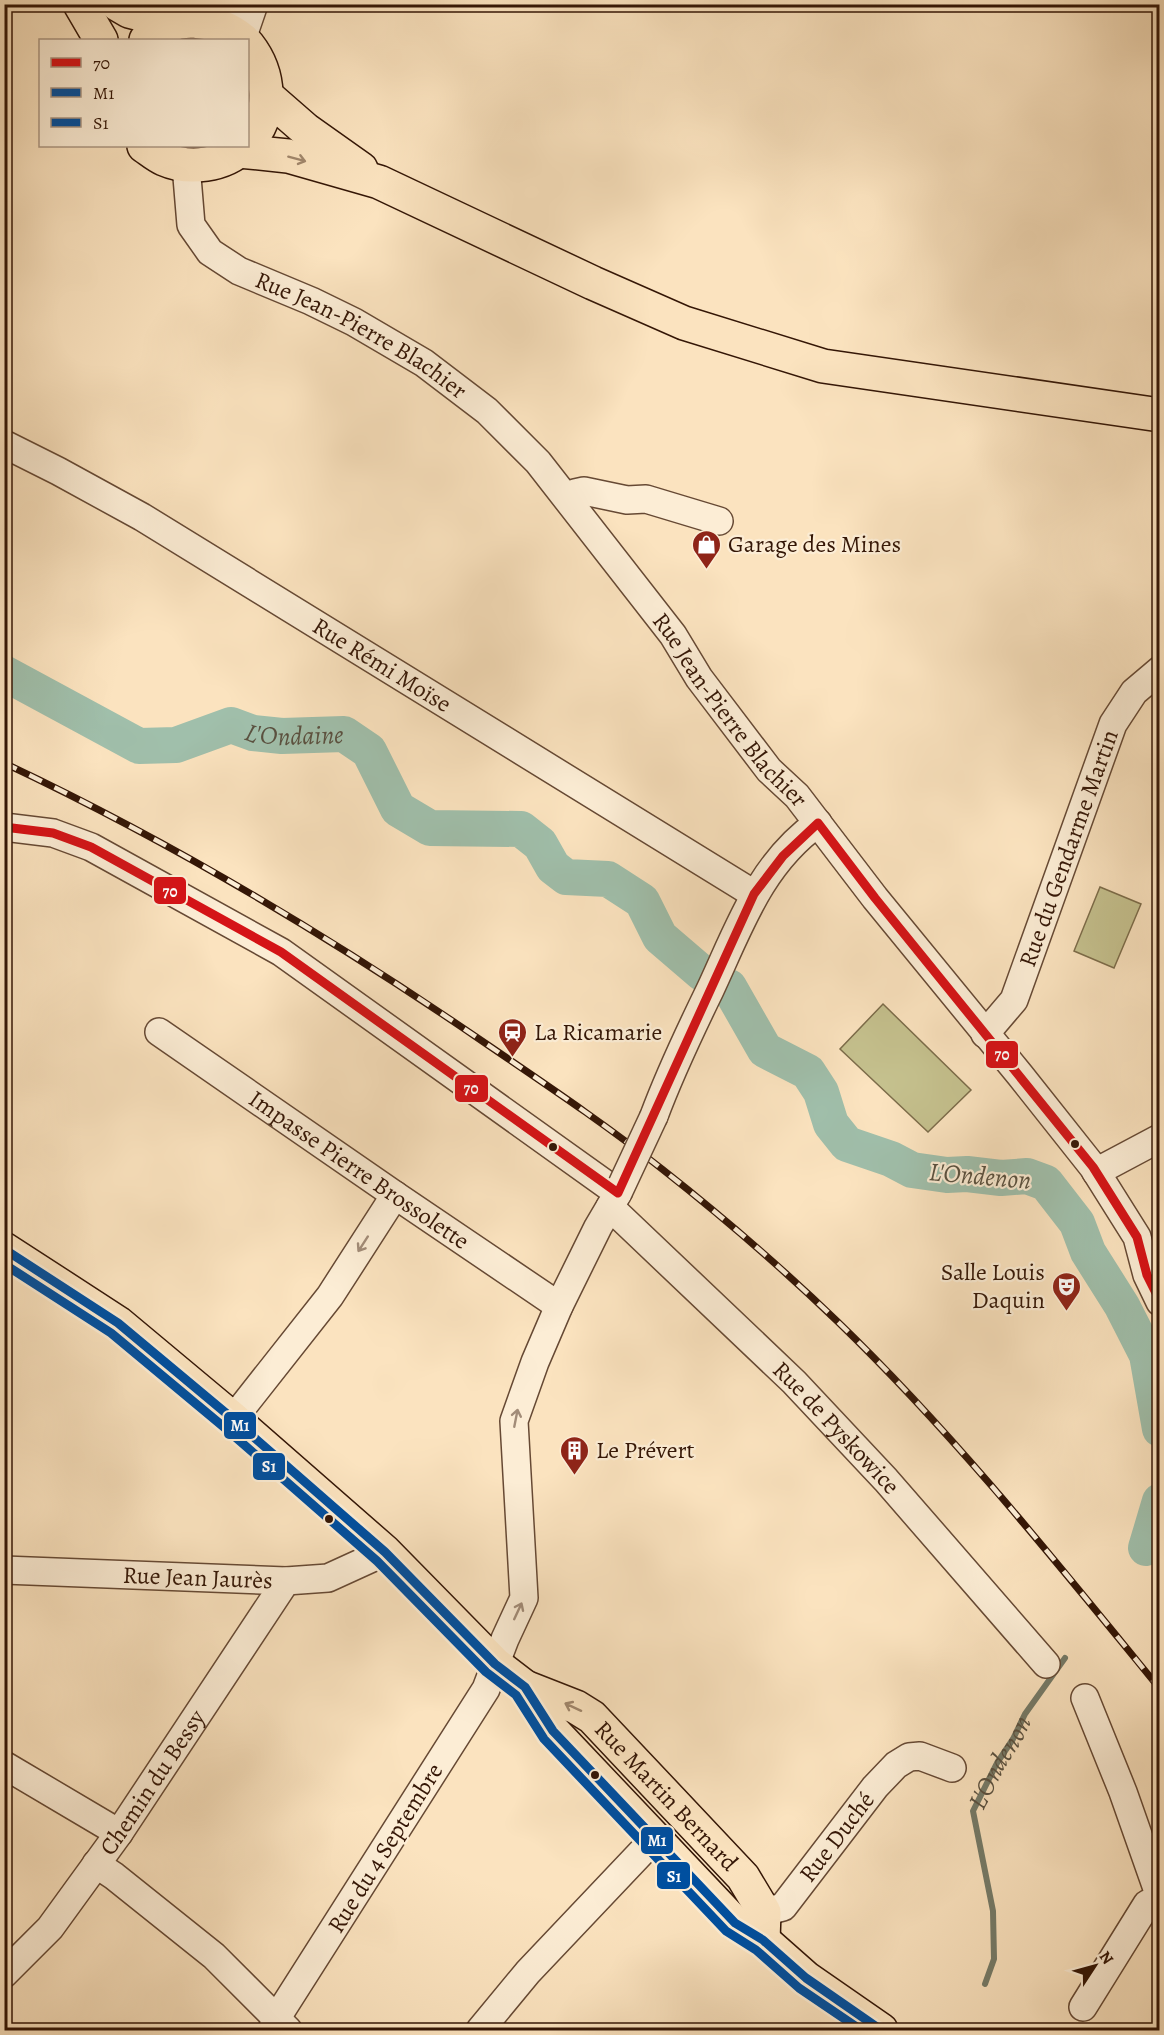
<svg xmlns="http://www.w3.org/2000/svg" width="1164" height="2035" viewBox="0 0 1164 2035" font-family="Alegreya,serif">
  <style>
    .green { fill: #c5c18e; stroke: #7c6c4a; stroke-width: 1.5 }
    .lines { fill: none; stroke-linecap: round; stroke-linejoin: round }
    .stream { stroke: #757b69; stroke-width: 6 }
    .river { stroke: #a0bfab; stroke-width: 36 }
    .minor-casing { stroke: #664934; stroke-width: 30 }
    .major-casing { stroke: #341606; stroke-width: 36 }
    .minor { stroke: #fcedd5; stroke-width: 27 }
    .major { stroke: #fbe3bf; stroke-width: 33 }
    .rail-casing { stroke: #341606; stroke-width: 7 }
    .rail { stroke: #fcedd5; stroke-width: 4.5; stroke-dasharray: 14; stroke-linecap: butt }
    .minor-bridge-casing { stroke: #664934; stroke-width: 30; stroke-linecap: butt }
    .minor-bridge { stroke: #fcedd5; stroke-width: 27 }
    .bus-1-casing { stroke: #fcedd5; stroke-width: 14 }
    .bus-2-casing { stroke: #fcedd5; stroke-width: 14 }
    .bus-3-casing { stroke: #fcedd5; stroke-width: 14 }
    .bus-1 { stroke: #d51317; stroke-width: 9 }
    .bus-2 { stroke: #004f9f; stroke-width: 9 }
    .bus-3 { stroke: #004f9f; stroke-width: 9 }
    .oneway { stroke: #a1876c }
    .oneway2 { stroke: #a28c78 }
    .bus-dot { fill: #341606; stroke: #fcedd5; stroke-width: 2 }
    .labels { text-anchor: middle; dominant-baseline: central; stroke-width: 4.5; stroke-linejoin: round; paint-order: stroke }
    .street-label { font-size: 24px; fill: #341606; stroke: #fcedd5 }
    .poi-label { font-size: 24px; fill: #341606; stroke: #fcedd5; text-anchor: start }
    .water-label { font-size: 26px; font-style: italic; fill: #5a5140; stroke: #fcedd5 }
    .line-badge { stroke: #fcedd5; stroke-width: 2 }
    .badge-label { font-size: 16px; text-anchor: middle; font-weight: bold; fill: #fff }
  </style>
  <rect width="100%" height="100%" fill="#fbe3bf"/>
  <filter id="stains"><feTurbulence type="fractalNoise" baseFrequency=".00333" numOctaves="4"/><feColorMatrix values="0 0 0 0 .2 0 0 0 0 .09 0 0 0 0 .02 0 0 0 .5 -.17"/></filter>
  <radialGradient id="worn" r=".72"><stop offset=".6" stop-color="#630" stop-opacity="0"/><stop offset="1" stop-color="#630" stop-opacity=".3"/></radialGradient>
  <!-- green -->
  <path class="green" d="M1100,887L1141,904L1114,968L1074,951Z
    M883,1004L971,1090L928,1132L840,1049Z"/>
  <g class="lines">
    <!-- stream -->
    <path class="stream" id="s1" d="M985,1984L994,1959L993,1911L973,1811L997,1763L1013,1739L1025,1714L1065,1658"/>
    <!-- river -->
    <g class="river">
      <path id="s2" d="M4,673L139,746L176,745L231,725L253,733L282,736L344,734L369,751L398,809L430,828L521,829L540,844L553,867L566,877L608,879L642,901L660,937L702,973"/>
      <path d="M729,987L765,1050L808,1072L821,1092L831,1124L847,1144L891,1159L912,1170L947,1175L967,1174L1001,1178L1027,1176L1046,1183L1077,1223L1088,1252L1122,1306L1147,1355L1160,1429"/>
      <path d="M1146,1548L1160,1501"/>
    </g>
    <defs>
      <g id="minor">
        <path d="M219,25L230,4"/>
        <path d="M242,39L254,4"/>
        <path id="s3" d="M186,165L191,225L210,252L239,271L311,301L354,322L424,363L487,411L538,462L673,635L699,678L769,770L797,796L875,898L1020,1075L1093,1167L1137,1237L1147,1275L1160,1302"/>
        <path id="s4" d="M4,444L58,471L142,517L754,894"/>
        <path d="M567,498L575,493L584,491L627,500L646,499L719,521"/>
        <path d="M4,827L53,833L91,847L281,952L618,1193L598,1227L559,1306L535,1362L514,1421L524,1598L505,1639L486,1689L276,2019L272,2030"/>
        <path id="s5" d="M159,1032L395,1195L559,1306"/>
        <path id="s6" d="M985,1034L1014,1000L1113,724L1134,692L1160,670"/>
        <path d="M654,1116C670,1073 690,1031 710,990C739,928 760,864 818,823"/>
        <path d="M1096,1172L1160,1138"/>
        <path id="s7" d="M610,1207L794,1382L886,1480L1046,1664"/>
        <path d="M233,1419L330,1296L395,1195"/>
        <path id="s8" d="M4,1570L286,1581L328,1578L385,1552"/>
        <path d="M1085,1698L1123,1792L1160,1897"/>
        <path d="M4,1765L119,1833"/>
        <path d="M96,1864L114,1876L214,1956L288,2030"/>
        <path id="s9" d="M764,1912L783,1907L875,1787L896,1765L909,1757L920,1756L952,1768"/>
        <path id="s10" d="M4,1974L50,1928L119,1833L286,1581"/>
        <path d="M1083,2007L1147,1904L1160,1898"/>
        <path d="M480,2030L528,1972L655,1838"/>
      </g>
      <g id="major">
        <path d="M80,4L101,40"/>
        <path d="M117,4L129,11L175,23"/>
        <path d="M146,40C172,12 216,18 243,40"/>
        <path d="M248,45C270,73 274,114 248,142"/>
        <path d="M267,96L306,130L361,169"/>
        <path d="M144,146C150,150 157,156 164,159C189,170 224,166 244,146"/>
        <path d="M239,151L288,156L379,182L593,283L684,323L823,366L1160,415"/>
        <path d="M4,1249L118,1323L233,1419L385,1552L495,1664L525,1687L553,1731L735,1923L763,1940L806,1978L881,2030"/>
        <path id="s11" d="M525,1687L576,1707L592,1717L743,1877L764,1912L763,1940"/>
      </g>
    </defs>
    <!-- minor casing -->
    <use href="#minor" class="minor-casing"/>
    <!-- major casing -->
    <use href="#major" class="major-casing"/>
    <!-- minor -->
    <use href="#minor" class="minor"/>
    <!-- major -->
    <use href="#major" class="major"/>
    <defs>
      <path id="rail" d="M4,763C172,842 332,938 485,1043C545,1084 605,1124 662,1169C723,1217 782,1268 838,1322C955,1435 1057,1563 1160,1689"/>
    </defs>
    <!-- rail casing -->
    <use href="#rail" class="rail-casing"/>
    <!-- rail -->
    <use href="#rail" class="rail"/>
    <defs>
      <path id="minor-bridge" d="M618,1193L654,1116"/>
    </defs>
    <!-- minor-bridge casing -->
    <use href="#minor-bridge" class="minor-bridge-casing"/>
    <!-- minor-bridge -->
    <use href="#minor-bridge" class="minor-bridge"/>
    <defs>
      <path id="bus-1" d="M818,823L875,898L1093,1167L1137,1237L1147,1275L1160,1301
        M4,827L53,833L91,847L281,952L618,1193
        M618,1193L754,894L783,856L818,823"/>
      <path id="bus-2" d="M4,1249L118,1323L233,1419L385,1552L495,1664L525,1687L553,1731L735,1923L763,1940L806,1978L881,2030"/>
      <path id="bus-3" d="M4,1264L111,1333L225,1428L377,1561L486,1672L516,1695L544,1739L726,1931L756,1950L799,1988L861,2030"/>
    </defs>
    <!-- bus-1 casing -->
    <use href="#bus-1" class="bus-1-casing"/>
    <!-- bus-2 casing -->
    <use href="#bus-2" class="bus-2-casing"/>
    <!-- bus-3 casing -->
    <use href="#bus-3" class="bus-3-casing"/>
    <!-- bus-1 -->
    <use href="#bus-1" class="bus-1"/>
    <!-- bus-2 -->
    <use href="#bus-2" class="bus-2"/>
    <!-- bus-3 -->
    <use href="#bus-3" class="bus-3"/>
  </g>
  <!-- one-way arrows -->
  <defs><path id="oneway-shaft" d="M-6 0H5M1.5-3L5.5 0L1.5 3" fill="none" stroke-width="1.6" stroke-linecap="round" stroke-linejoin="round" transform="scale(1.5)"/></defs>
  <g class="oneway">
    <use href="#oneway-shaft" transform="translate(297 159) rotate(15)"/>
    <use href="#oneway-shaft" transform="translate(573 1707) rotate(-155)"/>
  </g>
  <g class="oneway2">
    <use href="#oneway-shaft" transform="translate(363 1244) rotate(123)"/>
    <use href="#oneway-shaft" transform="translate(516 1418) rotate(-79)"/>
    <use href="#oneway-shaft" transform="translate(518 1611) rotate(-65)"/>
  </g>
  <!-- icons -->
  <defs>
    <symbol id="shop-pin" viewBox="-11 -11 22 30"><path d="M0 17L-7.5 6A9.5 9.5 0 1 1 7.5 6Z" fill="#8f2418" stroke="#fcedd5"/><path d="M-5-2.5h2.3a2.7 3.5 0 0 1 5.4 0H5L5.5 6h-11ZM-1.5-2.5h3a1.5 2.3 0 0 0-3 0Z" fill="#fff"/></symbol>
    <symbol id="station-pin" viewBox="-11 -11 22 30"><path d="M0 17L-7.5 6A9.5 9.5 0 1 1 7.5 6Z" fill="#8f2418" stroke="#fcedd5"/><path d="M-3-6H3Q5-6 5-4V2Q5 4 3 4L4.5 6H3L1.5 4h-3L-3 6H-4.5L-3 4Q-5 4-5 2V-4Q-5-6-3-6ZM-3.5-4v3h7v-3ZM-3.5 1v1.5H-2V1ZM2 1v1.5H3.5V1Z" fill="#fff"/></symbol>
    <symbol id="theatre-pin" viewBox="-11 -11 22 30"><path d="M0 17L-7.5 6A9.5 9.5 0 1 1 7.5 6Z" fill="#8f2418" stroke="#fcedd5"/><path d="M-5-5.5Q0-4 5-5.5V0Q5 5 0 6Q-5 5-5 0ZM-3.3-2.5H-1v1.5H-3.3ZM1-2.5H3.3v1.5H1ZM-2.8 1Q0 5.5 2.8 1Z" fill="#fff"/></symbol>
    <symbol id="building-pin" viewBox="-11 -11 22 30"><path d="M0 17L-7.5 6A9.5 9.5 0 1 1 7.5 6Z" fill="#8f2418" stroke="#fcedd5"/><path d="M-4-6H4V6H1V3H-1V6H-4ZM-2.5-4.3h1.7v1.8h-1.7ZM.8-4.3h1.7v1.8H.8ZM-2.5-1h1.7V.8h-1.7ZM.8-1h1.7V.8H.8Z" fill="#fff"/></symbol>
  </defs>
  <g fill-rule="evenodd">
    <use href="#shop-pin" x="690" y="528" width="33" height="45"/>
    <use href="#station-pin" x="496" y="1016" width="33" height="45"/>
    <use href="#theatre-pin" x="1050" y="1270" width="33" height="45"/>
    <use href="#building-pin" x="558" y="1434" width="33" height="45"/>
  </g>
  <!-- markers -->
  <g class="bus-dot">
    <circle cx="1075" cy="1144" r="5"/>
    <circle cx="553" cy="1147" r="5"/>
    <circle cx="329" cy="1519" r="5"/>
    <circle cx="595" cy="1775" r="5"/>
  </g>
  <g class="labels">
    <!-- street labels -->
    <g class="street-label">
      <text stroke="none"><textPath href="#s3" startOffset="266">Rue Jean-Pierre Blachier</textPath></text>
      <text stroke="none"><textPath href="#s4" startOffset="438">Rue Rémi Moïse</textPath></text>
      <text stroke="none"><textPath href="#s3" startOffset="800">Rue Jean-Pierre Blachier</textPath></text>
      <text stroke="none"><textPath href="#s6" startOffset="206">Rue du Gendarme Martin</textPath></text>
      <text stroke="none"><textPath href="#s5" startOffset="243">Impasse Pierre Brossolette</textPath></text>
      <text stroke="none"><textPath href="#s7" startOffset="316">Rue de Pyskowice</textPath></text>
      <text stroke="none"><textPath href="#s8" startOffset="194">Rue Jean Jaurès</textPath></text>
      <text stroke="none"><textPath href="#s10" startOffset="243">Chemin du Bessy</textPath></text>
      <text stroke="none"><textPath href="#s11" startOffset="182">Rue Martin Bernard</textPath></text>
      <text stroke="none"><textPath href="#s9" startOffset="108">Rue Duché</textPath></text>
      <text transform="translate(385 1848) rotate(-58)">Rue du 4 Septembre</text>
    </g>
    <!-- poi labels -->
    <g class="poi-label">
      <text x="728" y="544">Garage des Mines</text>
      <text x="534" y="1032">La Ricamarie</text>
      <text x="1045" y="1272" text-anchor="end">Salle Louis<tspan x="1045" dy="28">Daquin</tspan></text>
      <text x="596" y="1450">Le Prévert</text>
    </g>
    <!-- water labels -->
    <g class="water-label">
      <text stroke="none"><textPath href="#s2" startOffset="314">L'Ondaine</textPath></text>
      <text transform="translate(980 1176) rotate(5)">L'Ondenon</text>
      <text stroke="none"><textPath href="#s1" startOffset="232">L'Ondenon</textPath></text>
    </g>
  </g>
  <g class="line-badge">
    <rect x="153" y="876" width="34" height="29" rx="6" fill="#d51317"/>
    <rect x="985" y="1040" width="34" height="29" rx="6" fill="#d51317"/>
    <rect x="454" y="1074" width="35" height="29" rx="6" fill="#d51317"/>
    <rect x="223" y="1411" width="34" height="29" rx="6" fill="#004f9f"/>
    <rect x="252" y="1452" width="34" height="29" rx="6" fill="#004f9f"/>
    <rect x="640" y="1826" width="34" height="29" rx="6" fill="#004f9f"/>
    <rect x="656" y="1861" width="35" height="29" rx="6" fill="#004f9f"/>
  </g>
  <g class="badge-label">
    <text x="170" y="897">70</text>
    <text x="1002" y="1060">70</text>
    <text x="471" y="1094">70</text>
    <text x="240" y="1431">M1</text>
    <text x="269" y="1472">S1</text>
    <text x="657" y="1846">M1</text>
    <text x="674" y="1882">S1</text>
  </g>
  <!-- margin -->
  <rect width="1164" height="2035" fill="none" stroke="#fbe3bf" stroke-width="24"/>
  <rect x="6" y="6" width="1152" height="2023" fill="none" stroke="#341606" stroke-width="3"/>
  <rect x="12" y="12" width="1140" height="2011" fill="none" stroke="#341606" stroke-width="1.5"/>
  <!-- legend -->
  <rect x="39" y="39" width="210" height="108" fill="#fcedd5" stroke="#ac9782" stroke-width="1.5"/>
  <rect x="51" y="58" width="30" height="9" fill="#d51317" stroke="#ac9782" stroke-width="1.5"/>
  <text x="93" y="69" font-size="18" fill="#341606">70</text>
  <rect x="51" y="88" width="30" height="9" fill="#004f9f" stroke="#ac9782" stroke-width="1.5"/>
  <text x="93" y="99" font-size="18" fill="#341606">M1</text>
  <rect x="51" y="118" width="30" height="9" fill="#004f9f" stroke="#ac9782" stroke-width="1.5"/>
  <text x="93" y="129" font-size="18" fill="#341606">S1</text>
  <!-- north arrow -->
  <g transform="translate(1095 1966) rotate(54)" stroke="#fcedd5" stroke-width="4.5" paint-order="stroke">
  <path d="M0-4.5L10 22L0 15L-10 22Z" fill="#341606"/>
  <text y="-9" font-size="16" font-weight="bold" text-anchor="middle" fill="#341606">N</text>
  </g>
  <rect width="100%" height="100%" filter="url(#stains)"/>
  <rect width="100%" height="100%" fill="url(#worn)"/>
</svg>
